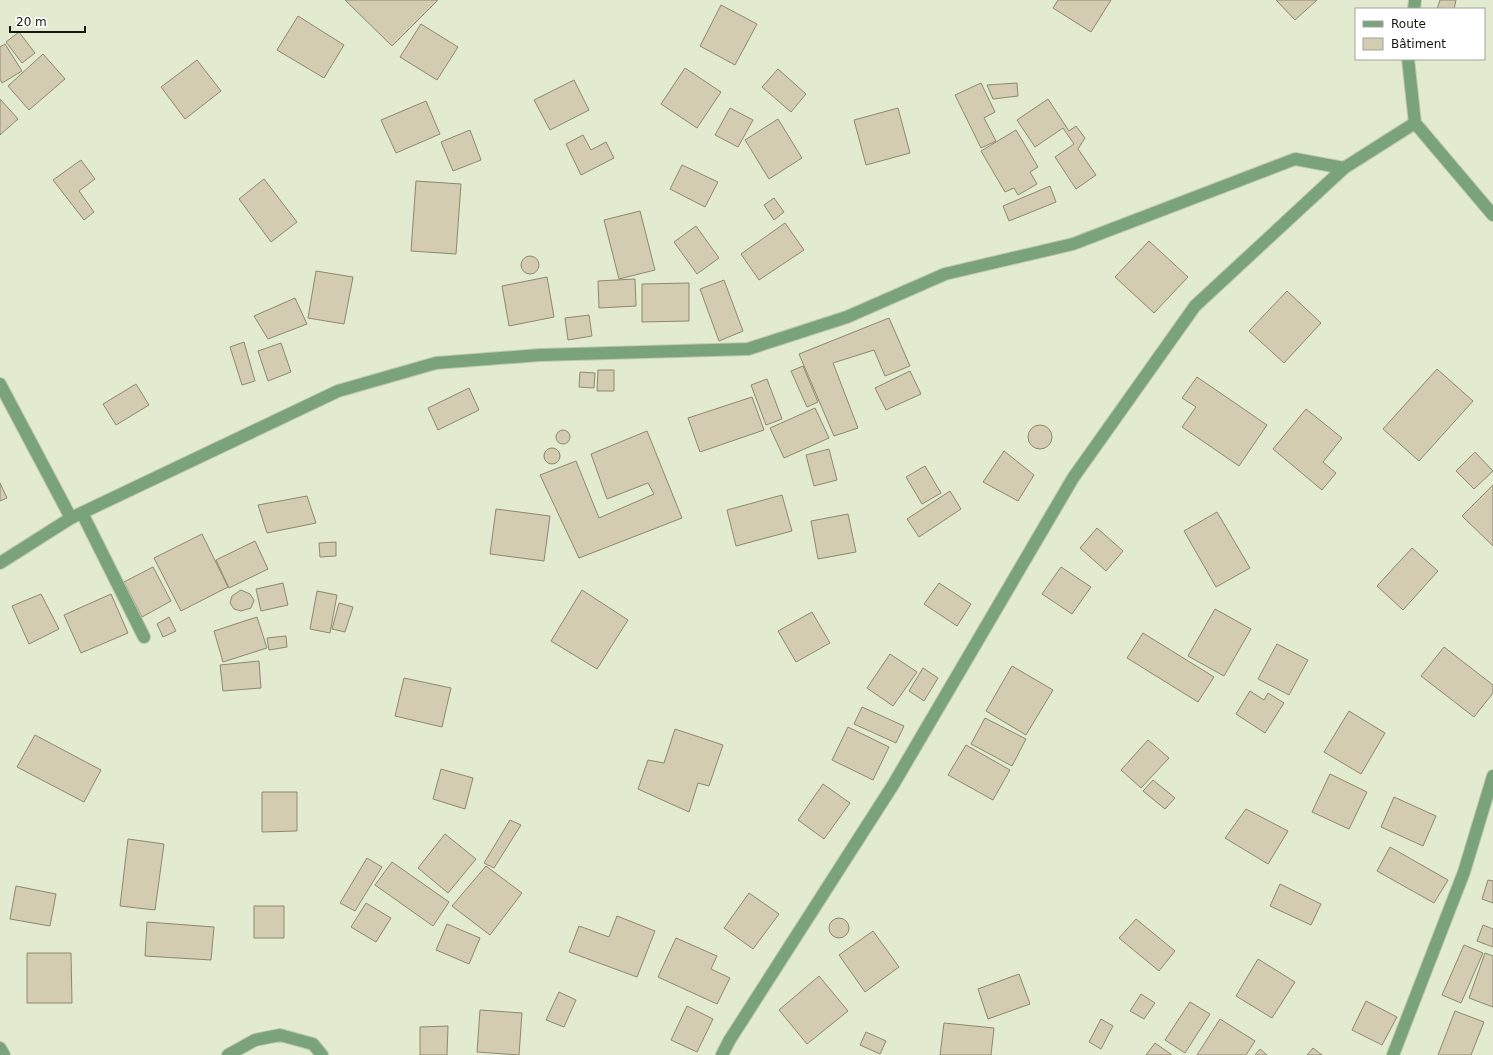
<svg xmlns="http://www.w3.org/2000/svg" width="1493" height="1055" viewBox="0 0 1493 1055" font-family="'DejaVu Sans',sans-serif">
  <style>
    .building { fill: #d3ccb1; stroke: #8e886e }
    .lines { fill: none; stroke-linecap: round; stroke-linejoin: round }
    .minor-casing { stroke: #c1c8b0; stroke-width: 14 }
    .minor { stroke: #7aa37b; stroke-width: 12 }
  </style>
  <rect width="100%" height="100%" fill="#e2eacf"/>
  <!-- building -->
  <path class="building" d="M345,0H438L392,46Z
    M1058,0H1111L1091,32L1053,8Z
    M1276,0H1317L1295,20Z
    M1440,0H1456L1454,9H1437Z
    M721,5L757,24L735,65L700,46Z
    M298,16L344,45L324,78L277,50Z
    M421,24L458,47L437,80L400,57Z
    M19,32L35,53L22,63L6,42Z
    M5,44L22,71L2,83L0,79V47Z
    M43,54L65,79L29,110L8,86Z
    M197,60L221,91L185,119L161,87Z
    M685,68L721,92L697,128L661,104Z
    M778,69L806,94L791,112L762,87Z
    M574,80L589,110L550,130L534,100Z
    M981,83L995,112L984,118L996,141L981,148L955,95Z
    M1017,83L1018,96L993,99L987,85Z
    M0,99L18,119L0,135Z
    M1048,99L1069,131L1076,126L1085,138L1078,149L1096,175L1076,189L1055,157L1074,144L1063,128L1035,147L1017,120Z
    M426,101L440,134L396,153L381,120Z
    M730,108L753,120L738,147L715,135Z
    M898,108L910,153L866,165L854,120Z
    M778,119L802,158L769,179L745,140Z
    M470,130L481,160L453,171L441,142Z
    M1016,130L1038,167L1030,172L1037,184L1018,195L1014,188L1005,192L981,151Z
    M583,135L591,150L606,142L614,158L581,175L566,144Z
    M81,160L95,179L79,191L94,212L84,220L53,180Z
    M682,165L718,182L705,207L670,189Z
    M264,179L297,222L271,242L239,199Z
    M416,181L461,184L456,254L411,251Z
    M1050,186L1056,202L1009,221L1003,206Z
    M774,198L784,212L774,220L764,205Z
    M640,211L655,270L619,279L604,220Z
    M785,223L804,250L759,280L741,254Z
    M696,226L719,258L697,274L674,242Z
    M1149,241L1188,277L1154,313L1115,277Z
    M521 265a9 9 0 1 1 18 0a9 9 0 1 1-18 0Z
    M316,271L353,277L344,324L308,318Z
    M547,277L554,317L509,326L502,286Z
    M635,279L636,306L599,308L598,281Z
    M724,280L743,331L719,341L700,289Z
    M689,283V321L642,322V284Z
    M1287,291L1321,323L1284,363L1249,331Z
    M295,298L307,324L268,339L254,316Z
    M589,315L592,336L568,340L565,318Z
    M889,318L910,366L885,376L874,350L833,363L858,428L834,436L799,354Z
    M244,342L255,381L242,385L230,347Z
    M281,343L291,372L268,381L258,351Z
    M803,366L818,402L807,407L791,371Z
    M1437,369L1473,401L1419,461L1383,429Z
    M598,370H614V391H597Z
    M910,371L921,394L886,410L875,388Z
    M580,372L595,373L594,388L579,387Z
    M1197,377L1267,425L1239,466L1182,427L1196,407L1182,398Z
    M767,379L782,419L766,425L751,385Z
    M136,384L149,405L116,425L103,404Z
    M469,388L479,410L438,430L428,408Z
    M752,397L764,430L700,452L688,418Z
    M815,408L829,438L784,458L770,428Z
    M1306,409L1342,438L1323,462L1336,473L1322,490L1273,449Z
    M1028 437a12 12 0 1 1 24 0a12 12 0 1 1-24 0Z
    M556 437a7 7 0 1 1 14 0a7 7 0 1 1-14 0Z
    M647,431L682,518L579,558L540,475L576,461L599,518L654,494L648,483L607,499L591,454Z
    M544 456a8 8 0 1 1 16 0a8 8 0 1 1-16 0Z
    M829,449L837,480L814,486L806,455Z
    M1004,451L1034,475L1018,501L983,482Z
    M1475,452L1493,471L1474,489L1456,471Z
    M925,466L941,493L922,504L906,477Z
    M0,483L7,498L0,501Z
    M1493,485V546L1462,516Z
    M950,491L961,509L919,537L907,519Z
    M782,495L792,531L736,546L727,510Z
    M307,496L316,523L267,533L258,505Z
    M496,509L550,516L544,561L490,554Z
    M1217,512L1250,568L1216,587L1184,531Z
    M848,514L856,552L818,559L811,521Z
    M1097,528L1123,551L1106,571L1080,548Z
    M202,534L228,587L181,611L154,558Z
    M255,541L268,569L229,588L216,560Z
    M336,542V556L320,557L319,543Z
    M1412,548L1438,571L1403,610L1377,586Z
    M153,567L171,601L142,617L124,582Z
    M1061,567L1091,587L1072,614L1042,594Z
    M283,583L288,605L261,611L256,589Z
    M939,583L971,604L957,626L924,604Z
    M241,590L250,594L254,600L251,608L241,611L234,609L230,603L232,596Z
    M582,590L628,620L597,669L551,641Z
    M317,591L337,595L330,633L310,629Z
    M41,594L59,629L29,644L12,606Z
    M111,594L128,633L81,653L64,615Z
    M339,603L353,607L345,632L332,629Z
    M1215,609L1251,629L1224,676L1188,656Z
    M812,612L830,643L796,662L778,631Z
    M169,617L176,631L163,637L157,624Z
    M257,617L267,648L223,662L214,631Z
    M1143,633L1214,677L1198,702L1127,658Z
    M286,636L287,647L269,650L267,638Z
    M1277,644L1308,660L1289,695L1258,679Z
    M1444,647L1493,685V693L1474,717L1421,676Z
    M890,654L917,672L893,706L867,688Z
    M259,661L261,688L223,691L220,665Z
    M1012,666L1053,690L1026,735L986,711Z
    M923,668L938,678L924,701L909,691Z
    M404,678L451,688L442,727L395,716Z
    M1250,691L1264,700L1268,693L1284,703L1265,733L1236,714Z
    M862,707L904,726L896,743L854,724Z
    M1349,711L1385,733L1361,774L1324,752Z
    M985,718L1026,739L1012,766L971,744Z
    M848,727L889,747L873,780L832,760Z
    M675,729L723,745L709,786L698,783L689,812L638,789L648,760L664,763Z
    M35,735L101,770L84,802L17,767Z
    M1148,740L1169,758L1141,788L1121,770Z
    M966,745L1010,770L993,800L948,775Z
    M441,769L473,778L465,809L433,799Z
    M1330,774L1367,792L1349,829L1312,812Z
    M1153,780L1175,798L1165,809L1143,791Z
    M823,784L850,803L824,839L798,820Z
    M262,792H297V831L262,832Z
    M1394,797L1436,816L1423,846L1381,827Z
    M1246,809L1288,831L1268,864L1225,838Z
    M510,820L521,825L494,868L484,863Z
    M445,834L476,859L448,893L418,868Z
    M128,839L164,844L155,910L120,906Z
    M1390,847L1448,880L1434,903L1377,871Z
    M367,858L382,867L355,911L340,903Z
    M392,862L449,902L433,926L375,885Z
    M486,866L522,893L490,935L452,906Z
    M1488,880L1493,881V903L1482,899Z
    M1280,884L1321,904L1311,925L1270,906Z
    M16,886L56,894L50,926L10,919Z
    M749,893L779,914L753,949L724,928Z
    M366,903L391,918L376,942L351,927Z
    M254,906H284V938H254Z
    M617,916L655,931L637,977L569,952L579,926L609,937Z
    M829 928a10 10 0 1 1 20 0a10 10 0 1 1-20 0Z
    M1136,919L1175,951L1159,971L1119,938Z
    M147,922L214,927L211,960L145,956Z
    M447,924L480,938L469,964L436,950Z
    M1483,925L1493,929V947L1477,941Z
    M873,931L899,967L865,992L839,955Z
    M676,938L717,956L711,969L730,978L717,1004L658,977Z
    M1464,945L1483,953L1461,1003L1442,995Z
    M27,953H71L72,1003H27Z
    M1485,953L1493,956V1007L1469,998Z
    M1258,959L1295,982L1272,1018L1236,996Z
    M1019,974L1030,1004L988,1019L978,989Z
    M819,976L848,1011L807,1044L779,1010Z
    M559,992L576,1000L564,1027L546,1020Z
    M1141,994L1155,1003L1144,1019L1130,1011Z
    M1366,1001L1397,1017L1382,1045L1352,1030Z
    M1190,1002L1210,1014L1185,1053L1165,1040Z
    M687,1006L713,1019L697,1052L671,1040Z
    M480,1010L522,1013L519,1055L477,1052Z
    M1455,1011L1484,1022L1471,1055H1438Z
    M1101,1019L1113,1026L1101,1049L1089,1042Z
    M1220,1019L1255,1041L1246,1055H1197Z
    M944,1023L994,1028L991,1055H940Z
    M448,1026L447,1055H420V1027Z
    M866,1032L886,1041L880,1054L860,1045Z
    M1155,1043L1172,1055H1146Z
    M1313,1048L1322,1055H1307Z
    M1260,1049L1267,1055H1255Z"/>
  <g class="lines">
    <defs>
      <path id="minor" d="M1414,9L1415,0
        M1408,59L1415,123L1493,215
        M0,384L71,518
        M82,513L144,637
        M0,563L71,518L338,391L436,363L540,355L748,349L847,317L945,274L1073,244L1295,159L1344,168
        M0,1048L4,1055
        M228,1055L255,1040L280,1035L313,1044L322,1055
        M722,1055L729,1041L893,785L1073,478L1195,306L1344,168L1415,123
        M1393,1055L1464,872L1493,776"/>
    </defs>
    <!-- minor casing -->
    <use href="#minor" class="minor-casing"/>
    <!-- minor -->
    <use href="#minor" class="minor"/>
  </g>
  <!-- legend -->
  <rect x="1355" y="8" width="130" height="52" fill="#ffffff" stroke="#a1a39f"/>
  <rect x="1363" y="21" width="20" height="6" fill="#7aa37b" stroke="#a1a39f"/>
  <text x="1391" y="28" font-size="12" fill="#15180e">Route</text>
  <rect x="1363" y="38" width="20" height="12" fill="#d3ccb1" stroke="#a1a39f"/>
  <text x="1391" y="48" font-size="12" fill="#15180e">Bâtiment</text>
  <!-- scale -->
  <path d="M10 26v6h75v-6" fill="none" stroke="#15180e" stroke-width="2"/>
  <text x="16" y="26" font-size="12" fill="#15180e" stroke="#ffffff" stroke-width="3" paint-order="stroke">20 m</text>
</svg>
